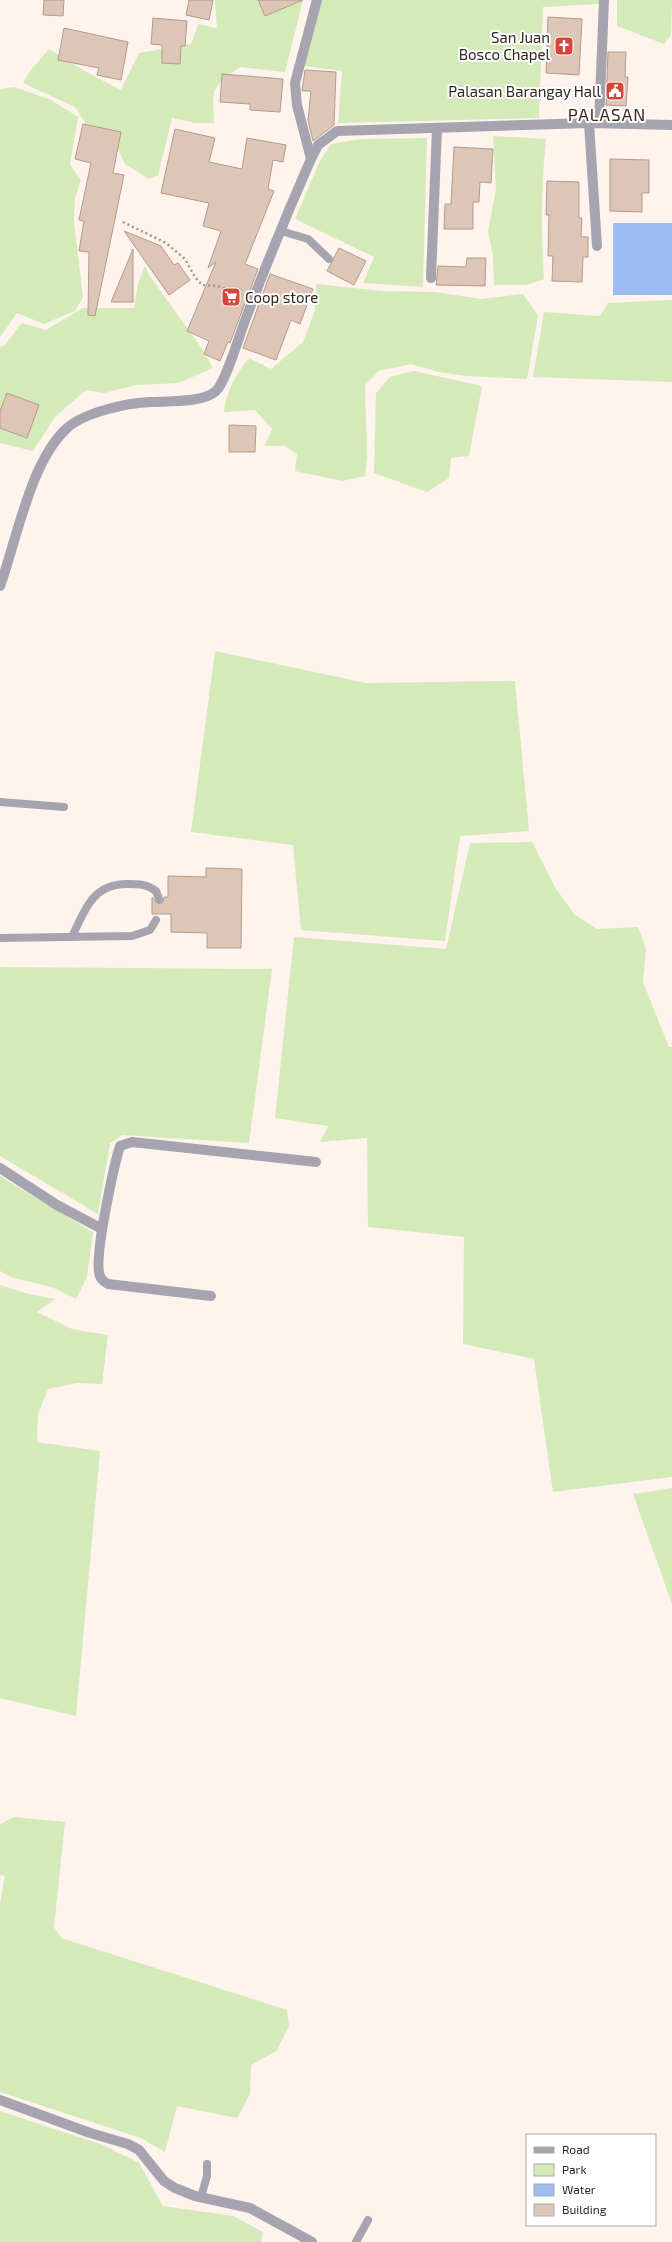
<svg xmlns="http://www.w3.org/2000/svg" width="672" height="2242" viewBox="0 0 672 2242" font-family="'Exo 2',sans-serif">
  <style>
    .green { fill: #d4eab8 }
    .water { fill: #9ebdf2 }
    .building { fill: #dec6b6; stroke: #b29b8c }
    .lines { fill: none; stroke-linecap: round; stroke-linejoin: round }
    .path { stroke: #a09690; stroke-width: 2.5; stroke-dasharray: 2 3; stroke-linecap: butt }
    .service { stroke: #a5a4af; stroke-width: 8 }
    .minor { stroke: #a5a4af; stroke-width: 10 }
    .tertiary { stroke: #a5a4af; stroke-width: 10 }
    .labels { text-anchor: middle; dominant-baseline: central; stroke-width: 4; stroke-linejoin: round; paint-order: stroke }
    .poi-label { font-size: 15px; fill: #302721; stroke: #fff; text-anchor: end }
    .quarter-label { font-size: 17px; letter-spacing: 1px; fill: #3e2b1f; stroke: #fff }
  </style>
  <rect width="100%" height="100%" fill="#fef3ed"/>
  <!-- green -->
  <path class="green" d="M215,0H303L285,72L240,67C211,89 212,86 214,123H195L172,118L158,175L149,179L125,164L112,137L93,135L75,107L23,83L30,71L49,49L88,73L121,90L139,53L191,44L198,24L217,28Z
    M320,0H599V4L543,7L539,118L338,123L342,71L304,66Z
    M617,0H672L671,35L664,44L617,26Z
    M14,87L51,100L78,117L70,165L81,180L75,198L74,222L83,297L75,311L44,324L17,313L0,337V89Z
    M493,136L546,139C541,186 541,232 544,279L527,285H494L493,256L488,231L496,189Z
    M427,138L423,287L363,283L374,257L295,219L319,163L331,144L361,139Z
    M145,266L149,275L200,346L213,368L178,383L137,385L104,393L86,390L55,417L33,451L0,443V347L4,346L22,323L46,330L83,308H134L138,283Z
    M316,284L382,291L435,292L481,299L523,294L538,316L527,379L467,376L439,372L411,364L379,371L365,385L367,457L365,476L342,481L295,471L297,454L285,446H264L272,429L255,410L224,412C227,389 235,376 249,358L271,369L303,342L315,310Z
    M672,300V382L533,377L544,312L600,316L608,303Z
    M414,371L482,386L469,456L451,458L449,478L427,492L374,473L376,393L390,377Z
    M215,651L366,683L515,681L529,831L460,836L445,941L301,930L293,845L191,832Z
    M532,842L556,889L575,915L597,929L638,927L646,949L643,982L669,1047H672V1477L553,1492L534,1359L463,1344L464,1237L368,1227L367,1138L320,1142L328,1126L275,1118L294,937L446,949L470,843Z
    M0,967L272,969L249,1143L122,1135L110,1143L98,1214L0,1156Z
    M0,1176L93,1232L87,1277L76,1299L54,1288L11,1277L0,1271Z
    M0,1285L25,1293L55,1299L37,1312L72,1329L108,1335L102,1384L77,1383L48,1389L38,1414L37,1442L100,1451L76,1716L0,1698Z
    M672,1488V1604L633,1494Z
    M14,1817L65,1822L54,1927L61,1938L287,2010L289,2026L276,2051L251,2065L250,2094L237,2118L177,2106L165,2152L141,2138L0,2092V1903L5,1876L0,1875V1824Z
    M0,2111L103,2145L139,2163L163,2206L233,2216L263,2232L261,2242H0Z"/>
  <!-- water -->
  <path class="water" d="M613,223H672V295H613Z"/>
  <!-- building -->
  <path class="building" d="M44,0H64L63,16L43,15Z
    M189,0H213L209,20L186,15Z
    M258,0H303L265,16Z
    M548,17L582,19L579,75L546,73Z
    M153,18L187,21L185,46H181L180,64L162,63V45L151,44Z
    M64,28L128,42L121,80L97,75L99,68L58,60Z
    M608,52H626L625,77H628L626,106L606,105Z
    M305,70L336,72L334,125L313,141L308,120L311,91H302Z
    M222,74L283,79L280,112L250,110V104L220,102Z
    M83,124L121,132L113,173L124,175L95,316L88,315L89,252L79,251L84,221L79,220L91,163L75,159Z
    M175,129L215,138L209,162L242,169L247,138L286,145L283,162L273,160L268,189L274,191L245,264L258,269L230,343L228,342L220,361L204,354L209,341L187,331L216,262L208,268L221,231L203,226L209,203L161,193Z
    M454,147L493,149L491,183L480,182L479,202H473V229H444L445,204H451Z
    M610,159L649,160V193H642V212L610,211Z
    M547,181L579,182V218H582L581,237H588V257H583L582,282L552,281L553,256H548L549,215H546Z
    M124,231L161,246L174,265L178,263L190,280L169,295Z
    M339,248L366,261L354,285L327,271Z
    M133,249V302H111Z
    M467,258H486L485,286L436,285L438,266L466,267Z
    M270,274L313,289L300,324L291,320L276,360L243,348Z
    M7,393L39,405L27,438L0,428V411Z
    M229,425L256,426L255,452H229Z
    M206,868L242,869L241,948H207V933L171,932V914H152V897L158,904L163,902L164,897H168V876L206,877Z"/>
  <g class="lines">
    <!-- path -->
    <path class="path" d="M123,222L166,243L185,259L195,277L202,285L217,286L242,294"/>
    <!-- service -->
    <path class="service" d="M281,231L308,239L329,259
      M0,802L64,807
      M72,937C85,909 93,884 127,884C139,884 147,884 156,891L159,899
      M0,938L132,936L150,930L156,920
      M201,2197L207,2176V2164
      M356,2242L368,2220"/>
    <!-- minor -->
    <path class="minor" d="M589,123L597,246
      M599,123L604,0
      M311,159L297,105L295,83L317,0
      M431,278L437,128
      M0,1168L57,1205L102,1229
      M211,1296L108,1284C105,1282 101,1280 100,1276C93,1259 114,1166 120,1146L132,1142L316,1162
      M0,2100L90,2133L128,2144L139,2150L164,2181L175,2188L195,2196L250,2208L312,2242"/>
    <!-- tertiary -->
    <path class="tertiary" d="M0,586C17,539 30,463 66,429C84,412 127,403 151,402C168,401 203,403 216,391C226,382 240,333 246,318C266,265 288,211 311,159L318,145L337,131L589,123L672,125"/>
  </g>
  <!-- icons -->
  <defs>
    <symbol id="church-square" viewBox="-11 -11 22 22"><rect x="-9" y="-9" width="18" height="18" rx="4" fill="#d4463a" stroke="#fff"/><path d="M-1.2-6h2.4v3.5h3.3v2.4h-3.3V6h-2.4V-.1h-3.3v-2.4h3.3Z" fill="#fff"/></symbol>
    <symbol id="civic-square" viewBox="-11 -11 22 22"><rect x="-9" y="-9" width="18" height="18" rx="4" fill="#d4463a" stroke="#fff"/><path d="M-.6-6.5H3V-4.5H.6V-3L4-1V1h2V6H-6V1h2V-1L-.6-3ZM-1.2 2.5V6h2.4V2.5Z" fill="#fff"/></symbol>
    <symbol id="supermarket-square" viewBox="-11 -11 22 22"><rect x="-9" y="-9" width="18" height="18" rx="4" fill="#d4463a" stroke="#fff"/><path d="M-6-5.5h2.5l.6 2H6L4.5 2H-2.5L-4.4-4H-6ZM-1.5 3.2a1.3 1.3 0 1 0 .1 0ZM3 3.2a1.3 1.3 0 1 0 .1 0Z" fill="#fff"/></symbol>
  </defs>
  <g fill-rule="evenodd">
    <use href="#church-square" x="553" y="35" width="22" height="22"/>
    <use href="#civic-square" x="604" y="80" width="22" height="22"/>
    <use href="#supermarket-square" x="220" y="286" width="22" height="22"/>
  </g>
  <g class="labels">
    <!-- poi labels -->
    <g class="poi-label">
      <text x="550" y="37">San Juan<tspan x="550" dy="17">Bosco Chapel</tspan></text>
      <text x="601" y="91">Palasan Barangay Hall</text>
      <text x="245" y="297" text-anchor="start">Coop store</text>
    </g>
    <!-- quarter labels -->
    <g class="quarter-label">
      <text x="607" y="114">PALASAN</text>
    </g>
  </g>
  <!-- legend -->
  <rect x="526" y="2134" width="130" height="92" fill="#ffffff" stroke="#aca9a6"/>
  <rect x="534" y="2147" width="20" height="6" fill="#a5a4af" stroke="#aca9a6"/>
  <text x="562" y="2154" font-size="12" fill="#302721">Road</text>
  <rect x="534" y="2164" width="20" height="12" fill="#d4eab8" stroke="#aca9a6"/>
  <text x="562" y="2174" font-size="12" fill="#302721">Park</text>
  <rect x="534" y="2184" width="20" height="12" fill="#9ebdf2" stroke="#aca9a6"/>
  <text x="562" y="2194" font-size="12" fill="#302721">Water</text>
  <rect x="534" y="2204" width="20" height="12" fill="#dec6b6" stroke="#aca9a6"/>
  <text x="562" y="2214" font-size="12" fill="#302721">Building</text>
</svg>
